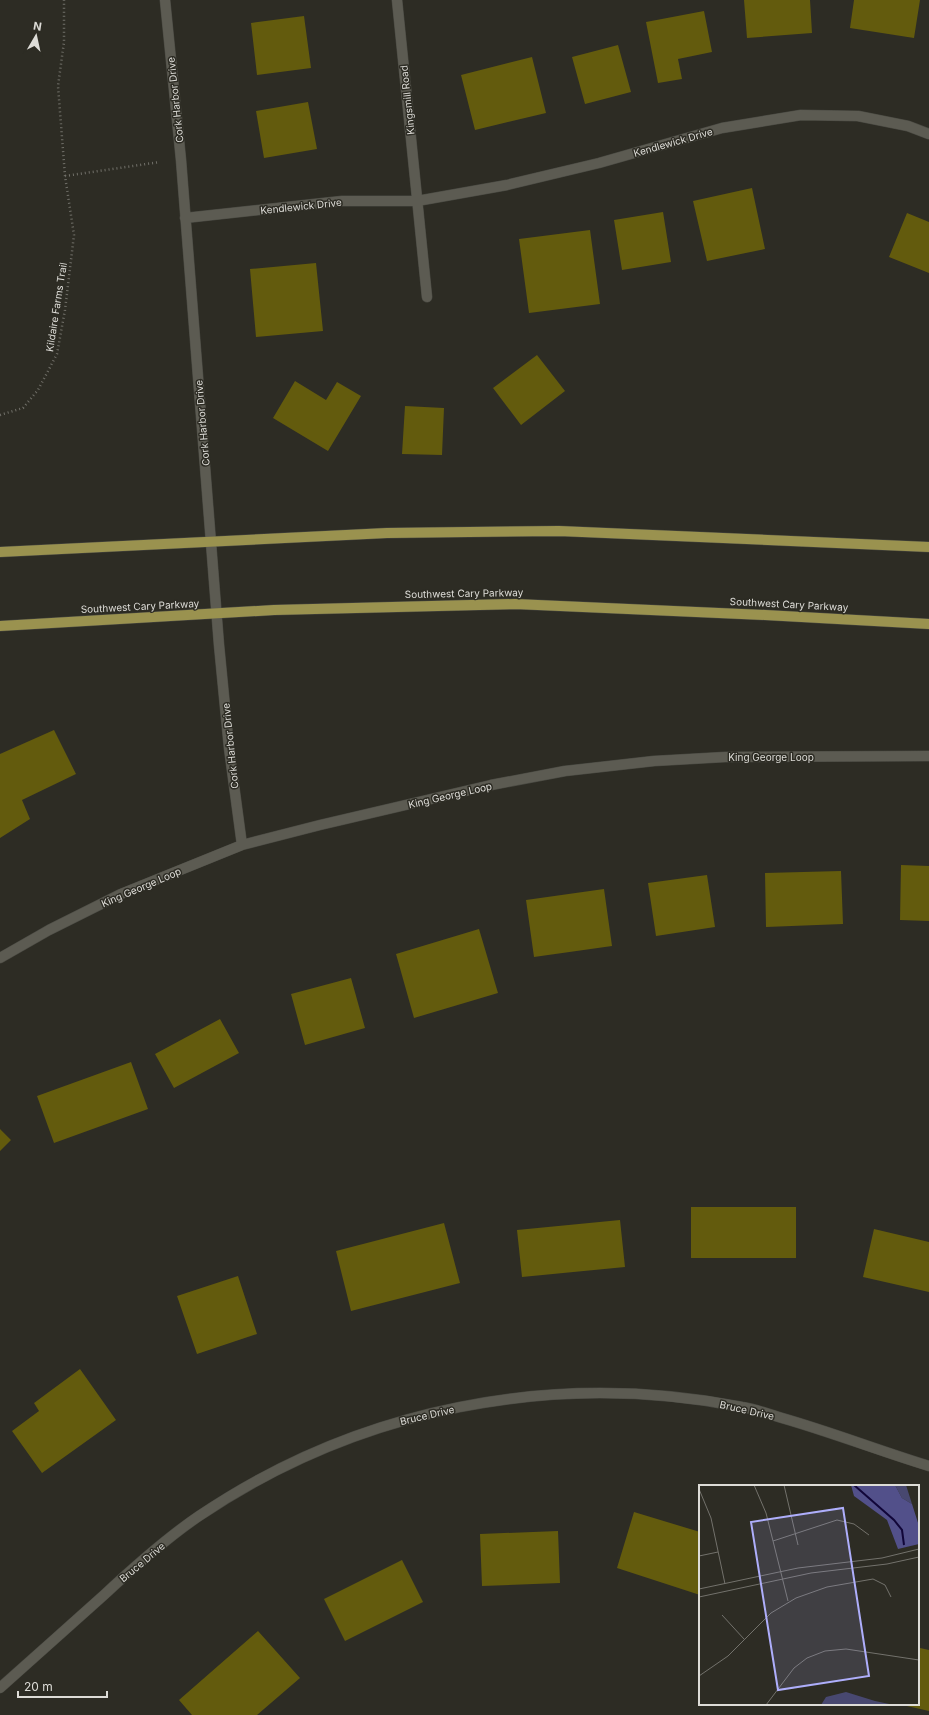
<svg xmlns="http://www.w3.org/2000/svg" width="929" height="1715" viewBox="0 0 929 1715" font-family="Inter,sans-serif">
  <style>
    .building { fill: #635b0d }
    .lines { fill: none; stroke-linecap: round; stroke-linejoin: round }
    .street-casing { stroke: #494942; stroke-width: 11 }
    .primary-casing { stroke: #494942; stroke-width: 11 }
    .path { stroke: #717069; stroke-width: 2.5; stroke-dasharray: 1 3; stroke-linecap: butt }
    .street { stroke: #5c5b52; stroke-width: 10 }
    .primary { stroke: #9a924f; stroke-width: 10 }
    .labels { text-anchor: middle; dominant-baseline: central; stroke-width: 3; stroke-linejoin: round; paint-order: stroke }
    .street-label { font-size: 10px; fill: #dddcd7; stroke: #2d2c24 }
    .inset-river { fill: none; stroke: #110639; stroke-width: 2 }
    .inset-road { fill: none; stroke: #73726c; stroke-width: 1 }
    .view { fill: #aeaefb; fill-opacity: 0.15; stroke: #aeaefb; stroke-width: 2 }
    .inset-edge { fill: none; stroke: #dddcd7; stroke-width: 2 }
  </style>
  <rect width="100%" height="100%" fill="#2d2c24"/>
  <!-- building -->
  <path class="building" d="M744,0H810L812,33L747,38Z
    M854,0H920L914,38L850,28Z
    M704,11L712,52L678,59L682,79L658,83L646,22Z
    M304,16L311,68L257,75L251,23Z
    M618,45L631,92L585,104L572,57Z
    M532,57L546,113L475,130L461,75Z
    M308,102L317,149L264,158L256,111Z
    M752,188L765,249L707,261L693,201Z
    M663,212L671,262L622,270L614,220Z
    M907,213L929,222V273L889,257Z
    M590,230L600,304L529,313L519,239Z
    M316,263L323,331L256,337L250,269Z
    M537,355L565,391L521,425L493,388Z
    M295,381L326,400L337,382L361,396L328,451L273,418Z
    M405,406L444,408L442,455L402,454Z
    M54,730L76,774L22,800L30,819L0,838V754Z
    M901,865L929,866V921L900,920Z
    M841,871L843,924L766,927L765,873Z
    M707,875L715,927L656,936L648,883Z
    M604,889L612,946L534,957L526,900Z
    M479,929L498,993L414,1018L396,954Z
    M351,978L365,1028L305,1045L291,994Z
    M220,1019L239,1053L174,1088L155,1054Z
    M131,1062L148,1109L54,1143L37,1096Z
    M0,1129L11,1140L0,1151Z
    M691,1207H796V1258H691Z
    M620,1220L625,1267L522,1277L517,1230Z
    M444,1223L460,1283L351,1311L336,1251Z
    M874,1229L929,1242V1292L863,1277Z
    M238,1276L257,1334L197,1354L177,1296Z
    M80,1369L116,1420L42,1473L12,1431L39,1411L34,1403Z
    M634,1512L700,1532V1595L617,1568Z
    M558,1531L560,1583L482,1586L480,1534Z
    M402,1560L423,1602L345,1641L324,1599Z
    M258,1631L300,1678L257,1715H192L179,1700Z
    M920,1648L929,1650V1711L907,1706L908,1704H918V1656Z"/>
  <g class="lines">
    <defs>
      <path id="street" d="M165,0L181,160L219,645L229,748L242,845
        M397,0L427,297
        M185,218L342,201H417L507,185L599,163L722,128L801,115L858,116L908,126L929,134
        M0,958L49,930L121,894L242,845L320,825L491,785L565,771L654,761L725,757L929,756
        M0,1688C35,1657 69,1626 104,1595C134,1567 165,1539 199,1516C359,1408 552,1370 742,1407C755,1409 769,1414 782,1418C831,1432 880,1451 929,1466"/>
      <path id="primary" d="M0,552L387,533L559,531L929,547
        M0,626L274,610L515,604L765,615L929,624"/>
    </defs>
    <!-- street casing -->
    <use href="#street" class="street-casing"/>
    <!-- primary casing -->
    <use href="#primary" class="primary-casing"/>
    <!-- path -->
    <path class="path" d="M65,176L160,162
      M0,415L23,408L38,390L57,354L65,310L74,235L65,176L58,86L64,42V0"/>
    <!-- street -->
    <use href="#street" class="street"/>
    <!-- primary -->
    <use href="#primary" class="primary"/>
  </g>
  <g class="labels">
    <!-- street labels -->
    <g class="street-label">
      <text transform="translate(175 100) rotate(-96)">Cork Harbor Drive</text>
      <text transform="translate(407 100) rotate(-96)">Kingsmill Road</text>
      <text transform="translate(673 142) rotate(-16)">Kendlewick Drive</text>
      <text transform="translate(301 206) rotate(-6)">Kendlewick Drive</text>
      <text transform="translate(56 307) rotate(-81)">Kildaire Farms Trail</text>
      <text transform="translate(202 423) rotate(-95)">Cork Harbor Drive</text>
      <text transform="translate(464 593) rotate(-1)">Southwest Cary Parkway</text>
      <text transform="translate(789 604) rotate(3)">Southwest Cary Parkway</text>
      <text transform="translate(140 606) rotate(-3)">Southwest Cary Parkway</text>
      <text transform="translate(230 746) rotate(-96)">Cork Harbor Drive</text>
      <text x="771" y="757">King George Loop</text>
      <text transform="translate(450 795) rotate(-13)">King George Loop</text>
      <text transform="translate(141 887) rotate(-23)">King George Loop</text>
      <text transform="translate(747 1410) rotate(13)">Bruce Drive</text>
      <text transform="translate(427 1415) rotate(-13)">Bruce Drive</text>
      <text transform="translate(142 1562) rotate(-40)">Bruce Drive</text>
    </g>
  </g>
  <!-- overview -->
  <g transform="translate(699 1485)">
    <rect width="220" height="220" fill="#2d2c24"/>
    <path d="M196,0H207L213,19L203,13ZM147,207L176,216L195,220H122L127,212Z" fill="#484870"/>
    <path d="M152,0H196L203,13L213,19L220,41V59L199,64L188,35L155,11Z" fill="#52508a"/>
    <path class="inset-river" d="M155,0L195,35L203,45L205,60"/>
    <path class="inset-road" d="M55,0L67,28L89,116M85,0L99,60M0,4L12,33L26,99M74,56L138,35L155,39L170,50M0,71L19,67M0,104L99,83L183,73L220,64M0,112L112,88L188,79L220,72M23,130L45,154M0,191L29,171L72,128L97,113L128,102L174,94L186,100L192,112M67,220L95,183L108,173L126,166L147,164L220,175"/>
    <path class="view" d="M144,23L170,191L79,205L52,37Z"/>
    <rect width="220" height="220" class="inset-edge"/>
  </g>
  <!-- north arrow -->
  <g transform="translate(36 36) rotate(9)" stroke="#2d2c24" stroke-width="3" paint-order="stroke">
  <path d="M0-3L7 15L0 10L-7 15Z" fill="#dddcd7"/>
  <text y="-6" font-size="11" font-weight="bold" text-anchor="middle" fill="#dddcd7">N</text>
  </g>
  <!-- scale -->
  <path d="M18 1691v6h89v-6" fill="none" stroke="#dddcd7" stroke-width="2"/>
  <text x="24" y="1691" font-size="12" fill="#dddcd7" stroke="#2d2c24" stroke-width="3" paint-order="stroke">20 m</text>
</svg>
